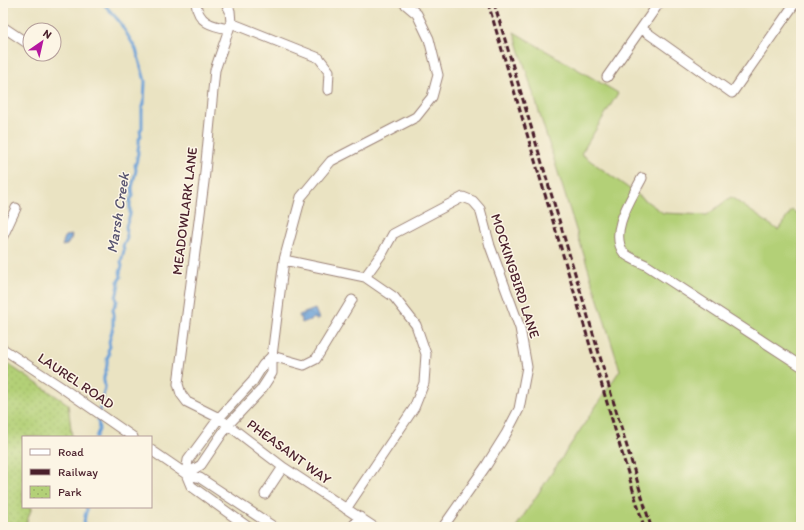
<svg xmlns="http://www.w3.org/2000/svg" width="804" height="530" viewBox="0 0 804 530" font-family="Itim,sans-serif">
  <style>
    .grass { fill: #b3d077; stroke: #7e7851 }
    .park { fill: url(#park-dots); stroke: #7e7851 }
    .water { fill: url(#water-waves); stroke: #5a6082 }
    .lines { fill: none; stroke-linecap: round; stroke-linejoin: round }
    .stream { stroke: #6ba1d8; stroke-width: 3 }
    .minor-casing { stroke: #9a8176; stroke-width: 11 }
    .minor { stroke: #fff; stroke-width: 9 }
    .rail { stroke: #4a1f2b; stroke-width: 3; stroke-dasharray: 6 3; stroke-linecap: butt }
    .labels { text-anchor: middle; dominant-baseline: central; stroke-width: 3; stroke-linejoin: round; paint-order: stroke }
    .street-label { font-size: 14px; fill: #4a1f2b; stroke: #fcf5e5 }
    .water-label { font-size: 15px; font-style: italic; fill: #575370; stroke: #fcf5e5 }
  </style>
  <defs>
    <pattern id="park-dots" width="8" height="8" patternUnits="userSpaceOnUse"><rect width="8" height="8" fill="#b3d077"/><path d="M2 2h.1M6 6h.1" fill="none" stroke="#9bb267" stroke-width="1.8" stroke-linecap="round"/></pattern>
    <pattern id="water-waves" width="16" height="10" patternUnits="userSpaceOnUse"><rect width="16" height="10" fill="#6ba1d8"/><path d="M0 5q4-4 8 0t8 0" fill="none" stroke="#5a83af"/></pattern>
  </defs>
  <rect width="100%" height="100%" fill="#fcf5e5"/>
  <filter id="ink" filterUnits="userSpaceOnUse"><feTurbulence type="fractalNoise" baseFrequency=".025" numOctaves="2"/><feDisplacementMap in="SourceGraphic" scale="8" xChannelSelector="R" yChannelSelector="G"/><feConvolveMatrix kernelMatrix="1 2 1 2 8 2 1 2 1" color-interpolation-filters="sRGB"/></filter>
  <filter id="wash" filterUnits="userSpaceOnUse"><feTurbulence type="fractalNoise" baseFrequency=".012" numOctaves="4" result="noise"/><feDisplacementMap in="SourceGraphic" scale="16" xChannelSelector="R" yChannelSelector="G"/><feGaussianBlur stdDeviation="0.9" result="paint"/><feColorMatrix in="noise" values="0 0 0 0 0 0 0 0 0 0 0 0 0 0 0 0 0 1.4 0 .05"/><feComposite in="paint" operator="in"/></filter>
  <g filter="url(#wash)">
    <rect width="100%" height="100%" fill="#eae3c2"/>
    <!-- grass -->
    <path class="grass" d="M514,32L618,93L581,154L663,213L707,215L731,197L778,230L792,210L801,216V527H516L620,370Z"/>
    <!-- park -->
    <path class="park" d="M3,361L68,404L72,437H23V507H32L25,527H3Z"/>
    <!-- water -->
    <path class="water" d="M72,235L71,239L67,245L62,246L65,236Z
      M315,309L319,319L316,320L315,318L302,323L299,315Z"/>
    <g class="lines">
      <!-- stream -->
      <path class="stream" d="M96,437L99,430L98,419L100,416L99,411C101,408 104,391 105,387C105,384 103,380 104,377C106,371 108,364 107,358L109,355L108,350L110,347L109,342L113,327V316L114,314L113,309L117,301L116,297C118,293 117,289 119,286L118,281L121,277L120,272L122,266L121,262L124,251L123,246L127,238L126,226L130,215V200L133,196L132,188L136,170L135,165C138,161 136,158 138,154C137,149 140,145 139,139L141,136L140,131L142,128V107L144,104L145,81L136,49L119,21L103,3
        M84,527C84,523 85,514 87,510L86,507"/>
    </g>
  </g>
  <g filter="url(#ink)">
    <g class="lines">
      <defs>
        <path id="minor" d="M196,3C198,23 212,26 229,29
          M226,3L230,11L231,23L215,70L204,182L178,384L181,394L187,402L219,418L283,467L374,527
          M231,23L319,58L329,71L328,90
          M3,27L30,45
          M642,29L732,93L795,3
          M607,77L659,3
          M642,178C632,198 608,232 624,253C629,258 640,262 646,265L801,366
          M3,236L16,208
          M284,260L365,277L394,297L416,325L426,354L424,383L414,408L346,509
          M365,277L383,252L393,234L463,197L473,201L480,209L490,246L520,328L527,367L519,409L506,434L486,466L443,527
          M3,349L58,385L133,437
          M272,356L304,365L316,359L352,300
          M151,450L186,474L200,478L274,527
          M186,474L201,465L228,425L261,390L272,373V356L284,260L301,197L331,161L416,117L432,97L438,75L429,39L417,14L404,3
          M186,474L188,460L219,418L253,381L263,365L272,356
          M186,474L191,486L248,527
          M265,494L283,467
          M352,527L360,517"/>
      </defs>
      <!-- minor casing -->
      <use href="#minor" class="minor-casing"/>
      <!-- minor -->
      <use href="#minor" class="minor"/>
      <!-- rail -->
      <path class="rail" d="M488,3L644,527
        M494,3L651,527"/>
    </g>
  </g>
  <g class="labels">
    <!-- street labels -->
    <g class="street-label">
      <text transform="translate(185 211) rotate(-83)">MEADOWLARK LANE</text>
      <text transform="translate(515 276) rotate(72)">MOCKINGBIRD LANE</text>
      <text transform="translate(76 381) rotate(34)">LAUREL ROAD</text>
      <text transform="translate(289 452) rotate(36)">PHEASANT WAY</text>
    </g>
    <!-- water labels -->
    <g class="water-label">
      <text transform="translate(118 213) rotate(-81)">Marsh Creek</text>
    </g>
  </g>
  <!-- margin -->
  <rect width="804" height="530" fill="none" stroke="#fcf5e5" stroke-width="16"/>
  <!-- legend -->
  <rect x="22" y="436" width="130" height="72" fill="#fcf5e5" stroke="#b59f9b"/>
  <rect x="30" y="449" width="20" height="6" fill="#ffffff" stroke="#b59f9b"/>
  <text x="58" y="456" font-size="12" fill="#4a1f2b">Road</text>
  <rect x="30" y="469" width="20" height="6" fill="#4a1f2b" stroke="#b59f9b"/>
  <text x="58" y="476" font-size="12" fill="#4a1f2b">Railway</text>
  <rect x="30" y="486" width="20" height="12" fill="url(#park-dots)" stroke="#b59f9b"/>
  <text x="58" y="496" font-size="12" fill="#4a1f2b">Park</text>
  <!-- north arrow -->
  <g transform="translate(42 42) rotate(34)"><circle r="19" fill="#fcf5e5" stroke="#b59f9b"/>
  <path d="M0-3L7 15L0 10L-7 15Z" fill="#b5179e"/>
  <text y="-6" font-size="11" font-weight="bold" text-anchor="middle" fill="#4a1f2b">N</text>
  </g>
</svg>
